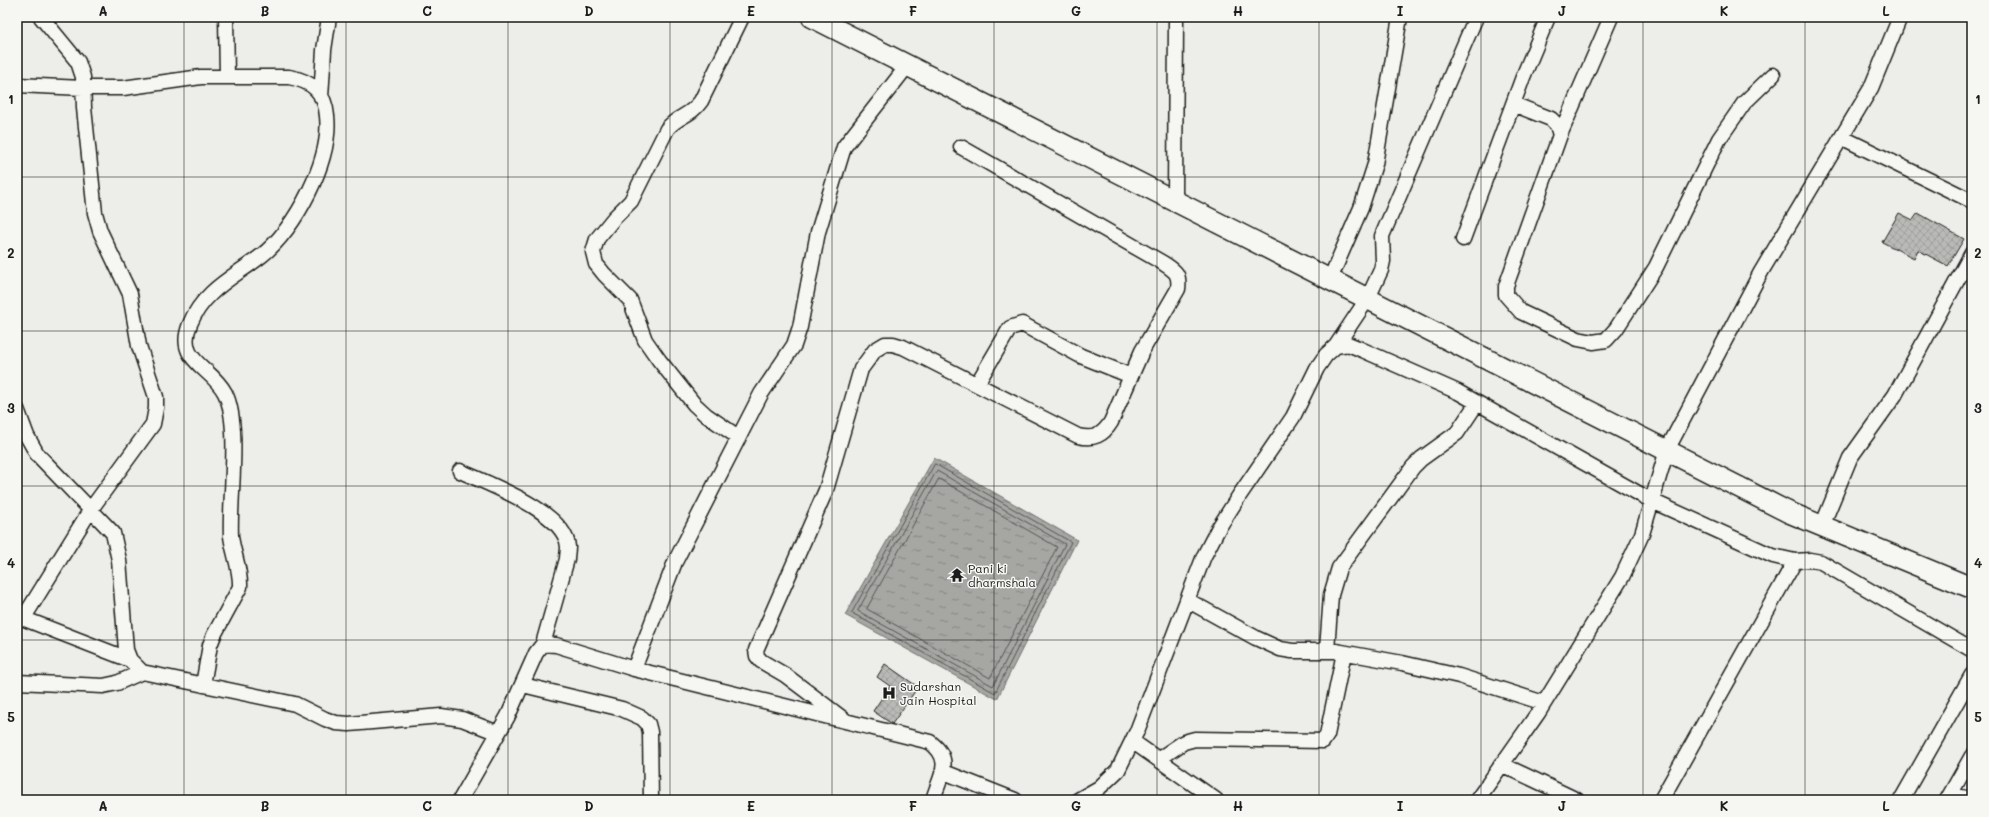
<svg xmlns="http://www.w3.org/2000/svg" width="1989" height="817" viewBox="0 0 1989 817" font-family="Mali,sans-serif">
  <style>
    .water { fill: url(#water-ripples); stroke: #6f6f6d }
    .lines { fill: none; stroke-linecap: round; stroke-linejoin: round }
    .shore { stroke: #535352; stroke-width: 1 }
    .building { fill: url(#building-cross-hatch); stroke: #1c1c1c }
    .street-casing { stroke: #1c1c1c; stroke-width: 17 }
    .secondary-casing { stroke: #1c1c1c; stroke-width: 23 }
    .street { stroke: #f6f6f2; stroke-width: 14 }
    .secondary { stroke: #f6f6f2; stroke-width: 20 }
    .grid { fill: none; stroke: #1c1c1c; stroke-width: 1; stroke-opacity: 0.55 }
    .labels { text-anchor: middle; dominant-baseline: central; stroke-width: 3; stroke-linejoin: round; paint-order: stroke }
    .poi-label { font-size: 12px; fill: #1c1c1c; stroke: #f6f6f2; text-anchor: start }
    .neatline { fill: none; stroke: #1c1c1c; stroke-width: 1.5 }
    .grid-label { font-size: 13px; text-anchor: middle; font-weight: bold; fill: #1c1c1c }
  </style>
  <defs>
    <pattern id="water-ripples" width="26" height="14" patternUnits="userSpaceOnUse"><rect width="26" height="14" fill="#a6a6a3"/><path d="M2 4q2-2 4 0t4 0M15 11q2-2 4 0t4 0" fill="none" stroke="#868684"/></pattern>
    <pattern id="building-cross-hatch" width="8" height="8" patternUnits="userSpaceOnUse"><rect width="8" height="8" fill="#b9b9b6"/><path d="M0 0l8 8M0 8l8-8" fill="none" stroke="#9e9e9c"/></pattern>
  </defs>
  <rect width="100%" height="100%" fill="#edede9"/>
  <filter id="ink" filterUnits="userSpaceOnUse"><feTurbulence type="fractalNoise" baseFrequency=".025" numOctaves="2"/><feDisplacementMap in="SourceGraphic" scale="8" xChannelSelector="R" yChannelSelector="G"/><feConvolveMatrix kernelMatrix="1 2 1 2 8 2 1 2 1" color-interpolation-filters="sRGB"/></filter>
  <g filter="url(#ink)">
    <!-- water -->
    <path class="water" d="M934,458L1077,540L997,699L845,615Z"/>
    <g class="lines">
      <!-- shore -->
      <path class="shore" d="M935,464L1071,542L995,693L852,613Z
        M937,471L1065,544L993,686L858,611Z
        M939,479L1057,547L990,678L867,609Z"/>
    </g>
    <!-- building -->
    <path class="building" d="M1899,213L1913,220L1918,213L1964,239L1948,266L1918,250L1914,258L1882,242Z
      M885,664L918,687L892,724L873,711L890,686L877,677Z"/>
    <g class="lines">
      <defs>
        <path id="street" d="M226,17L227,76
          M17,85L83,88H123L201,77H289C312,81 325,92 327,116C332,160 295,230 261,256C234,277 203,291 190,324C175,361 211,366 225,393C241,425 229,498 231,536C233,553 241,570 240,587L214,635L210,645L203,685
          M321,97L324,50L329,17
          M1513,104L1551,119L1557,125L1560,135L1506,286V295L1521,312L1578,339L1593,342L1606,340L1616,329L1656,267L1719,139L1744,103L1773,75
          M1560,135L1611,17
          M1843,138L1972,201
          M1175,200L1176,17
          M1463,239L1523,77L1548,17
          M1330,279L1361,208L1375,164L1400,17
          M1336,346L1348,344L1358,348L1458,392L1652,501L1773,556L1795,561L1810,560L1821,562L1972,650
          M977,384L1010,328L1022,324L1081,356L1131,376
          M17,409L27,436L37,454L113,533L119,560L126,650L130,660L142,672L295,704L325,719L336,723L349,724L441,716L462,719L498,733
          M738,437L706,415L694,404L659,360L645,340L630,300L604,274L596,264L593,252L597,239L614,218L631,201L667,129C678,115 690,117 701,101L742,17
          M460,471C488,484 566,512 568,547C568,551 567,555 567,559L543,644L536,653L508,716L460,800
          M1822,526L1850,458L1895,395L1972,253
          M1187,600L1256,638L1280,649L1292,651H1336L1402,663L1459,676L1544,703
          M17,616L130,660
          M23,619L91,509L153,424L156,408V397L139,346L130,294L100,231L95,213L84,108L83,77L78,62L41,17
          M543,644L556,645L634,669L930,742C955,761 939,777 933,800
          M1327,650L1331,595L1339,568L1413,467L1421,459L1457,433L1477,403
          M634,669L675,562L761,394L794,345L800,327L818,232L844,147L908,65
          M17,682L103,686L117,683L142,672
          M523,685L622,709L642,718L648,724L650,732L651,800
          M846,721L785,675L761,661L757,656L756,650L826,490L861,369L875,350L885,344H893L903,347L1078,436C1094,440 1103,435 1111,422L1142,351L1178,289C1180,273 1175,271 1163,263L961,147
          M1132,741L1216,800
          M1159,759L1184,742L1195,739L1323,741L1327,735L1344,653
          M1501,764L1577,800
          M944,772L1015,800
          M1950,795L1972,799
          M1078,800L1099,788L1118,770L1137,731L1204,556L1218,529L1239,496L1293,417L1317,368L1326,355L1336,346L1368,298L1381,270L1383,261L1382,236L1476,17
          M1477,800L1538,713L1622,577L1642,534L1667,450L1761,272L1871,88L1900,17
          M1661,800L1795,561
          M1901,800L1972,675
          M1947,800L1972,756"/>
        <path id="secondary" d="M812,17L1788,512L1972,588"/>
      </defs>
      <!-- street casing -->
      <use href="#street" class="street-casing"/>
      <!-- secondary casing -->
      <use href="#secondary" class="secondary-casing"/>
      <!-- street -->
      <use href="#street" class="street"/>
      <!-- secondary -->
      <use href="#secondary" class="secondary"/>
    </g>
  </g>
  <!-- grid -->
  <path class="grid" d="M184,17V800M346,17V800M508,17V800M670,17V800M832,17V800M994,17V800M1157,17V800M1319,17V800M1481,17V800M1643,17V800M1805,17V800M17,177H1972M17,331H1972M17,486H1972M17,640H1972"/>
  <!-- icons -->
  <defs>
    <symbol id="temple-bare" viewBox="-9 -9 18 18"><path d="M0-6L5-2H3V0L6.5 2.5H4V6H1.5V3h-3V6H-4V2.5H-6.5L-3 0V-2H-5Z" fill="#1c1c1c" stroke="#f6f6f2" stroke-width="2.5" paint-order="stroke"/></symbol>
    <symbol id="hospital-bare" viewBox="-9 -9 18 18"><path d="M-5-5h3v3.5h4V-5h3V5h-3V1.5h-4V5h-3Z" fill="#1c1c1c" stroke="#f6f6f2" stroke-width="2.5" paint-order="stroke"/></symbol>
  </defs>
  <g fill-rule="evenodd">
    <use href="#temple-bare" x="947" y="565" width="20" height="20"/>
    <use href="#hospital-bare" x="879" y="683" width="20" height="20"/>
  </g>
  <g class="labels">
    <!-- poi labels -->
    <g class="poi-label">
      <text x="968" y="568">Pani ki<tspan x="968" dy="14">dharmshala</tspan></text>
      <text x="900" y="686">Sudarshan<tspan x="900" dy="14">Jain Hospital</tspan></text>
    </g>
  </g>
  <!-- margin -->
  <rect width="1989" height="817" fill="none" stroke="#f6f6f2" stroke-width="44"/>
  <rect x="22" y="22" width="1945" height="773" class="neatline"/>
  <g class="grid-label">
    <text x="103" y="16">A</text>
    <text x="265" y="16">B</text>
    <text x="427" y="16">C</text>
    <text x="589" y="16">D</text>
    <text x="751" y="16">E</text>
    <text x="913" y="16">F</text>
    <text x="1076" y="16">G</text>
    <text x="1238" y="16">H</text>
    <text x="1400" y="16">I</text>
    <text x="1562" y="16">J</text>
    <text x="1724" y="16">K</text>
    <text x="1886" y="16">L</text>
    <text x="11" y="104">1</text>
    <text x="1978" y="104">1</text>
    <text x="11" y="258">2</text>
    <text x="1978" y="258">2</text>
    <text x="11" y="413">3</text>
    <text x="1978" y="413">3</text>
    <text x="11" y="568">4</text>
    <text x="1978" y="568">4</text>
    <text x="11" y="722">5</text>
    <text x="1978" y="722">5</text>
    <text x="103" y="811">A</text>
    <text x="265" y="811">B</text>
    <text x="427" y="811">C</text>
    <text x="589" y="811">D</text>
    <text x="751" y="811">E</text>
    <text x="913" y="811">F</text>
    <text x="1076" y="811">G</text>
    <text x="1238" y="811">H</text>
    <text x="1400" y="811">I</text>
    <text x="1562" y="811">J</text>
    <text x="1724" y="811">K</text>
    <text x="1886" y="811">L</text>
  </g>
</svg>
